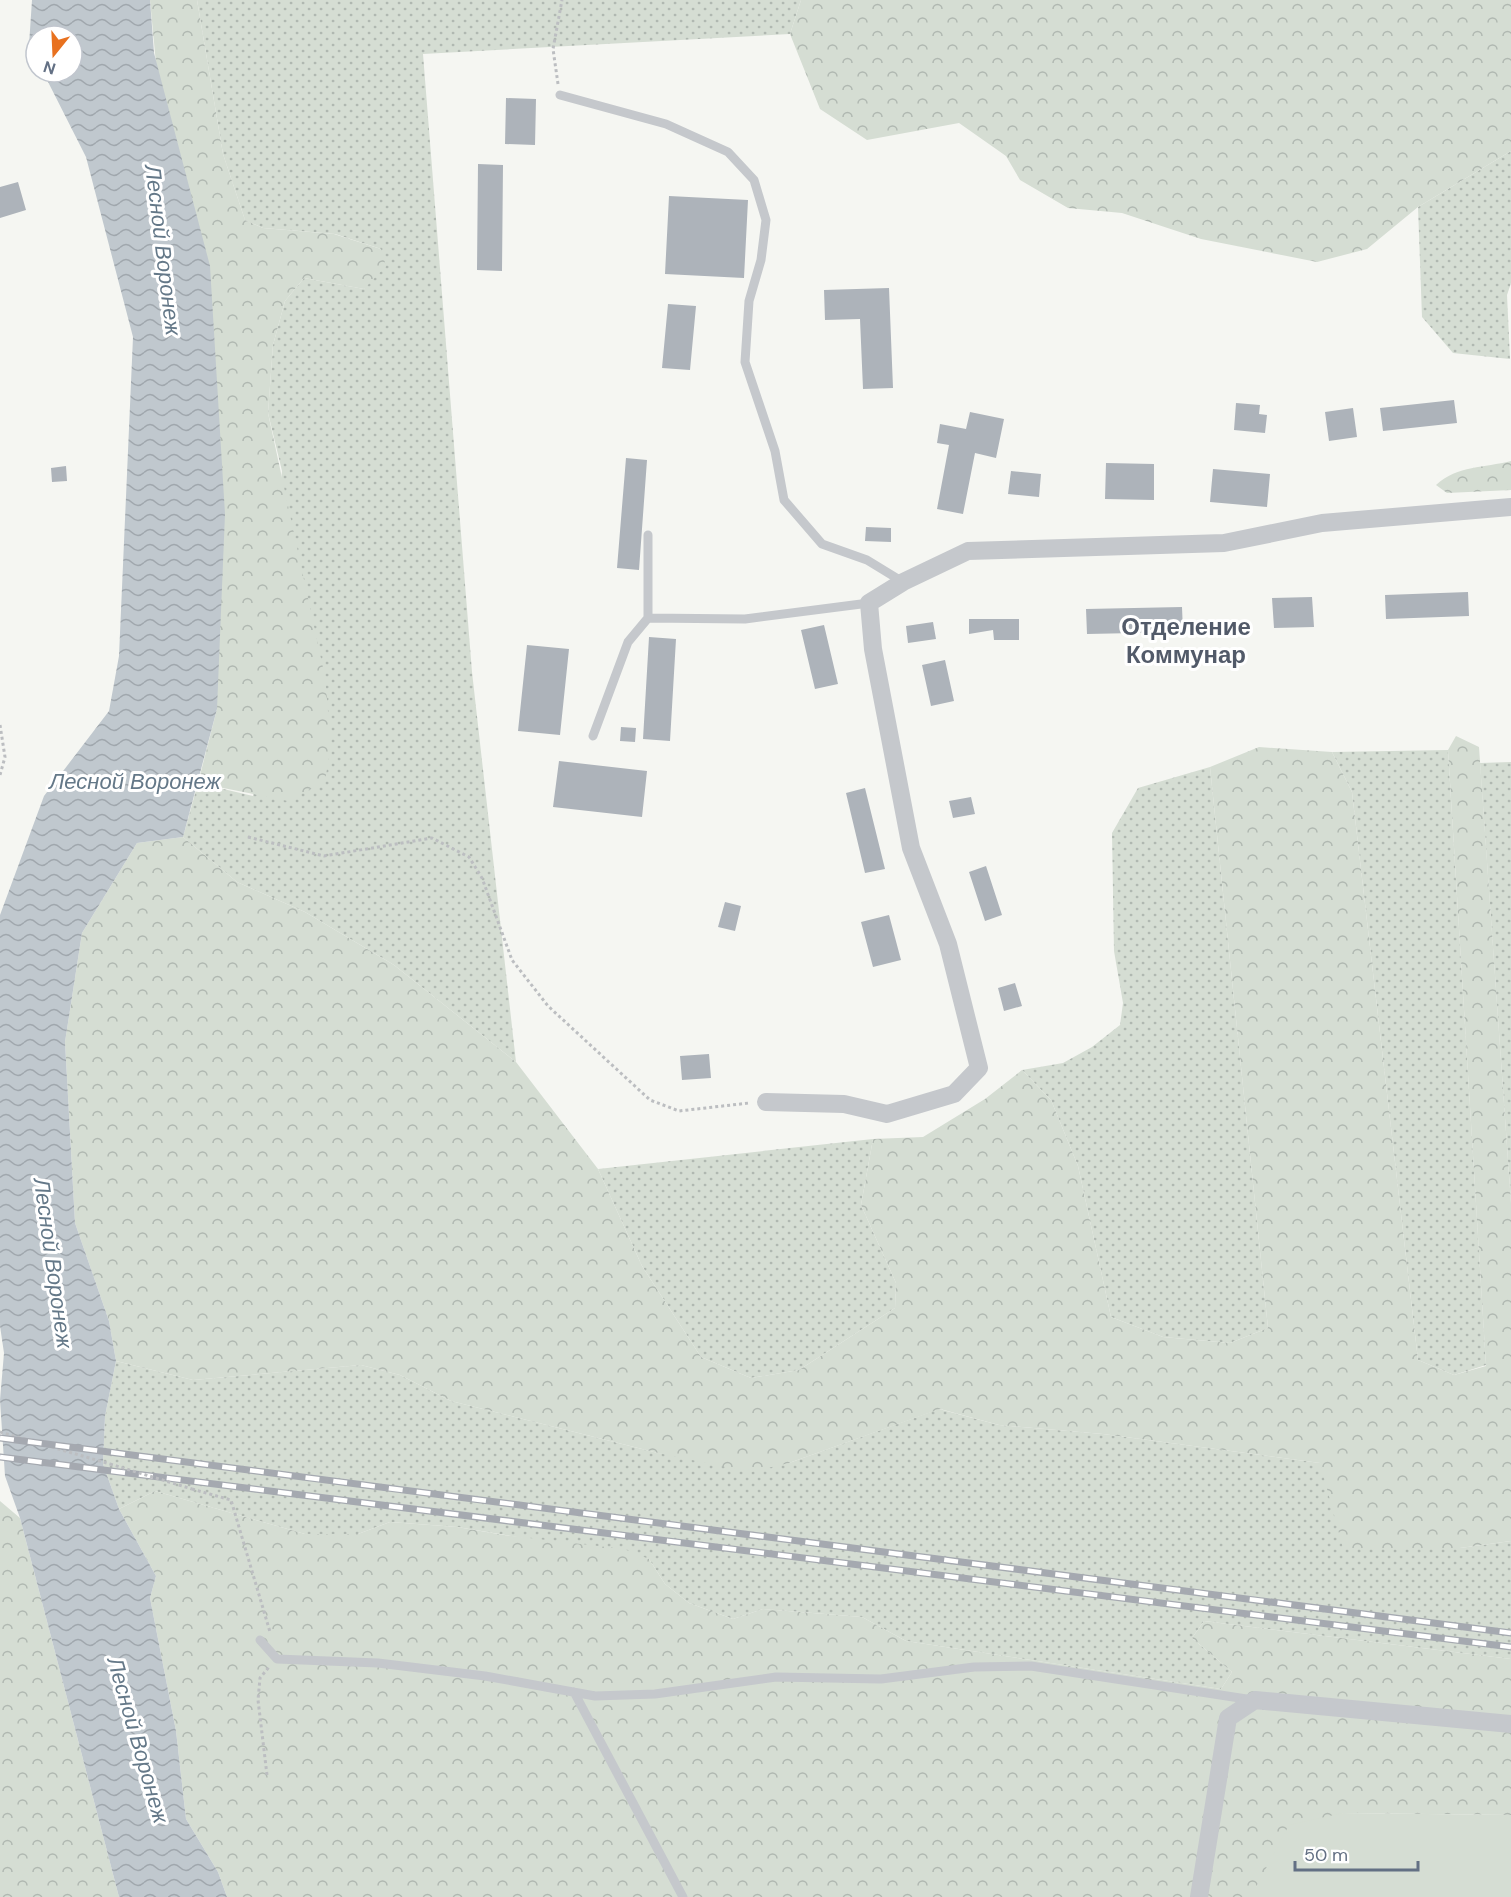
<svg xmlns="http://www.w3.org/2000/svg" width="1511" height="1897" viewBox="0 0 1511 1897" font-family="'DM Sans',sans-serif">
  <style>
    .grass { fill: url(#grass-dots) }
    .forest { fill: url(#forest-crowns) }
    .green { fill: #d5ddd3 }
    .water { fill: url(#water-waves) }
    .building { fill: #adb3ba }
    .lines { fill: none; stroke-linecap: round; stroke-linejoin: round }
    .path { stroke: #bcbec1; stroke-width: 3; stroke-dasharray: 3 3; stroke-linecap: butt }
    .service { stroke: #c5c8cc; stroke-width: 9 }
    .minor { stroke: #c5c8cc; stroke-width: 18 }
    .rail-casing { stroke: #a5a9b0; stroke-width: 7 }
    .rail { stroke: #fff; stroke-width: 4.5; stroke-dasharray: 14; stroke-linecap: butt }
    .path-bridge { stroke: #bcbec1; stroke-width: 3; stroke-dasharray: 3 3; stroke-linecap: butt }
    .labels { text-anchor: middle; dominant-baseline: central; stroke-width: 6; stroke-linejoin: round; paint-order: stroke }
    .water-label { font-size: 22px; font-style: italic; fill: #647888; stroke: #fff }
    .quarter-label { font-size: 24px; font-weight: bold; fill: #525a69; stroke: #fff }
  </style>
  <defs>
    <pattern id="grass-dots" width="8" height="8" patternUnits="userSpaceOnUse" patternTransform="scale(1.5)"><rect width="8" height="8" fill="#d5ddd3"/><path d="M2 2h.1M6 6h.1" fill="none" stroke="#b0b8b1" stroke-width="1.8" stroke-linecap="round"/></pattern>
    <pattern id="forest-crowns" width="20" height="18" patternUnits="userSpaceOnUse" patternTransform="scale(1.5)"><rect width="20" height="18" fill="#d5ddd3"/><path d="M2 6a3 3 0 1 1 6 0M12 15a3 3 0 1 1 6 0" fill="none" stroke="#b0b8b1"/></pattern>
    <pattern id="water-waves" width="16" height="10" patternUnits="userSpaceOnUse" patternTransform="scale(1.5)"><rect width="16" height="10" fill="#c0c8ce"/><path d="M0 5q4-4 8 0t8 0" fill="none" stroke="#a0a7ad"/></pattern>
  </defs>
  <rect width="100%" height="100%" fill="#f5f6f2"/>
  <!-- grass -->
  <path class="grass" d="M197,0H801L790,34L423,54L472,672L516,1062L394,965L305,912L237,882L183,837L198,783L253,796L282,471L268,413L273,345L285,301L304,278L364,289L381,249L335,234L263,228L245,220L223,154Z
    M1511,151V283L1507,295L1510,359L1453,353L1422,317L1418,207Z
    M1448,750L1486,1365L1454,1375L1418,1360L1352,792L1332,752Z
    M1511,762V1203L1480,763Z
    M1210,767L1268,1328L1230,1343L1163,1337L1111,1317L1078,1166L1051,1100L1022,1070L1063,1063L1092,1047L1120,1025L1123,1003L1114,951L1112,833L1138,788Z
    M873,1139L861,1205L896,1283L895,1308L799,1370L751,1378L701,1357L642,1266L598,1169Z
    M116,1361L193,1380L361,1365L400,1375L451,1401L658,1453L789,1463L939,1409L999,1425L1103,1434L1320,1463L1460,1548L1511,1541V1659L1204,1621L1192,1638L1232,1672L1221,1689L906,1641L862,1617L763,1609L733,1619L689,1603L665,1584L649,1559L457,1527L390,1522L358,1534H305L155,1491L119,1509L103,1464L105,1416Z"/>
  <!-- forest -->
  <path class="forest" d="M150,0H197L223,154L245,220L263,228L334,234L381,249L386,266L364,289L304,278L285,301L273,345L268,413L325,677L331,745L325,781L288,801L198,783L217,709Z
    M801,0H1511V151L1418,207L1367,249L1317,262L1201,239L1122,213L1068,208L1020,180L1006,156L959,123L867,140L820,109L790,34Z
    M1511,461V490L1447,493L1436,485C1458,465 1484,468 1511,461Z
    M1456,736L1479,747L1511,1203V1541L1460,1548H1343L1320,1463L1103,1434L999,1425L940,1409L789,1463L750,1472L658,1453L451,1401L400,1375L361,1365L193,1380L116,1361L109,1321L75,1223L65,1042L82,933L137,843L183,837L237,882L305,912L394,965L516,1062L598,1169L642,1266L701,1357L751,1378L799,1370L895,1308L896,1283L861,1205L873,1139L923,1137L985,1099L1022,1070L1051,1100L1078,1166L1111,1317L1163,1337L1230,1343L1268,1328L1210,767L1259,747L1332,752L1352,792L1418,1360L1454,1375L1486,1366L1448,750Z
    M155,1491L305,1534H358L390,1522L457,1527L504,1535L624,1549L649,1559L665,1584L689,1603L733,1619L763,1609L862,1617L906,1641L1221,1689L1232,1672L1192,1638L1204,1621L1511,1659V1815L1343,1813L1256,1887V1897H227L218,1872L186,1819L176,1731L150,1598L156,1576L119,1509Z
    M0,1501L20,1518L119,1897H0Z"/>
  <!-- green -->
  <path class="green" d="M1343,1813L1511,1815V1897H1256V1887L1289,1825Z"/>
  <!-- water -->
  <path class="water" d="M32,0H150L154,53L210,266L225,514L217,709L183,837L137,843L82,933L65,1042L75,1223L109,1321L116,1361L105,1416L103,1464L119,1509L156,1576L150,1598L176,1731L186,1819L218,1872L227,1897H119L20,1518L5,1476L0,1400L4,1353L0,1326V915L44,796L109,711L119,656L133,337L86,157L43,72H72V36H36V59L29,45Z"/>
  <!-- building -->
  <path class="building" d="M506,98L536,99L535,145L505,144Z
    M478,164L503,165L502,271L477,270Z
    M18,182L26,210L0,218V187Z
    M669,196L748,200L744,278L665,274Z
    M889,288L893,388L863,389L860,319L825,320L824,290Z
    M668,304L696,306L690,370L662,368Z
    M1454,400L1457,423L1383,431L1380,408Z
    M1236,403L1260,405L1259,414L1267,415L1265,433L1234,430Z
    M1353,408L1357,437L1329,441L1325,412Z
    M970,412L1004,419L996,458L975,453L963,514L937,509L949,445L937,443L940,424L966,429Z
    M626,458L647,460L639,570L617,568Z
    M1106,463L1154,464V500L1105,499Z
    M66,466L67,481L52,482L51,468Z
    M1213,469L1270,474L1267,507L1210,502Z
    M1011,471L1041,474L1039,497L1008,494Z
    M866,527L891,528V542L865,541Z
    M1468,592L1469,616L1386,619L1385,595Z
    M1312,597L1314,627L1274,628L1272,598Z
    M1182,607L1183,632L1087,634L1086,609Z
    M969,619H1019V640H994L993,630L969,634Z
    M933,622L936,639L908,643L906,626Z
    M824,625L838,684L815,689L801,630Z
    M649,637L676,639L670,741L643,739Z
    M527,645L569,649L560,735L518,731Z
    M945,660L954,701L931,706L922,665Z
    M621,727L636,728L635,742L620,741Z
    M559,761L647,771L642,817L553,807Z
    M865,788L885,869L865,873L846,793Z
    M971,797L975,814L953,818L949,801Z
    M986,866L1002,915L985,921L969,872Z
    M725,902L741,906L735,931L718,927Z
    M889,915L901,960L873,967L861,922Z
    M1015,983L1022,1006L1004,1011L998,988Z
    M709,1054L711,1078L682,1080L680,1056Z"/>
  <g class="lines">
    <!-- path -->
    <path class="path" d="M558,84L553,49L562,0
      M0,725L5,757L0,775
      M248,837L324,856L432,838L469,857L482,878L512,960L548,1006L650,1100L679,1111L749,1103
      M0,1432L110,1464
      M192,1489L231,1500L270,1632
      M267,1775L258,1700L260,1678L269,1667"/>
    <!-- service -->
    <path class="service" d="M560,95L666,124L728,152L754,180L766,220L761,260L749,301L745,362L775,451L784,500L822,544L867,560L903,582
      M648,535V618L745,619L869,603
      M593,736L628,642L648,618
      M260,1640L277,1659L378,1663L485,1676L595,1696L655,1694L776,1677L881,1679L974,1667L1031,1666L1253,1700
      M574,1692L683,1897"/>
    <!-- minor -->
    <path class="minor" d="M766,1102L844,1104L887,1114L954,1094L979,1068L948,944L911,848L873,649L869,603L903,582L968,551L1224,543L1322,523L1511,507
      M1199,1897L1228,1718L1255,1700L1511,1724"/>
    <defs>
      <path id="rail" d="M0,1438L1511,1633
        M0,1457L1511,1647"/>
    </defs>
    <!-- rail casing -->
    <use href="#rail" class="rail-casing"/>
    <!-- rail -->
    <use href="#rail" class="rail"/>
    <!-- path-bridge -->
    <path class="path-bridge" d="M110,1464L192,1489"/>
  </g>
  <g class="labels">
    <!-- water labels -->
    <g class="water-label">
      <text transform="translate(163 250) rotate(83)">Лесной Воронеж</text>
      <text x="135" y="781">Лесной Воронеж</text>
      <text transform="translate(53 1263) rotate(82)">Лесной Воронеж</text>
      <text transform="translate(138 1740) rotate(74)">Лесной Воронеж</text>
    </g>
    <!-- quarter labels -->
    <g class="quarter-label">
      <text x="1186" y="626">Отделение<tspan x="1186" dy="28">Коммунар</tspan></text>
    </g>
  </g>
  <!-- north arrow -->
  <g transform="translate(54 54) rotate(198)"><circle r="28" fill="#ffffff" stroke="#c1c6ce" stroke-width="1.5"/>
  <path d="M0-4.5L10 22L0 15L-10 22Z" fill="#e8711f"/>
  <text y="-9" font-size="16" font-weight="bold" text-anchor="middle" fill="#637084">N</text>
  </g>
  <!-- scale -->
  <path d="M1295 1861v9h123v-9" fill="none" stroke="#637084" stroke-width="3"/>
  <text x="1304" y="1861" font-size="18" fill="#637084" stroke="#ffffff" stroke-width="4.5" paint-order="stroke">50 m</text>
</svg>
